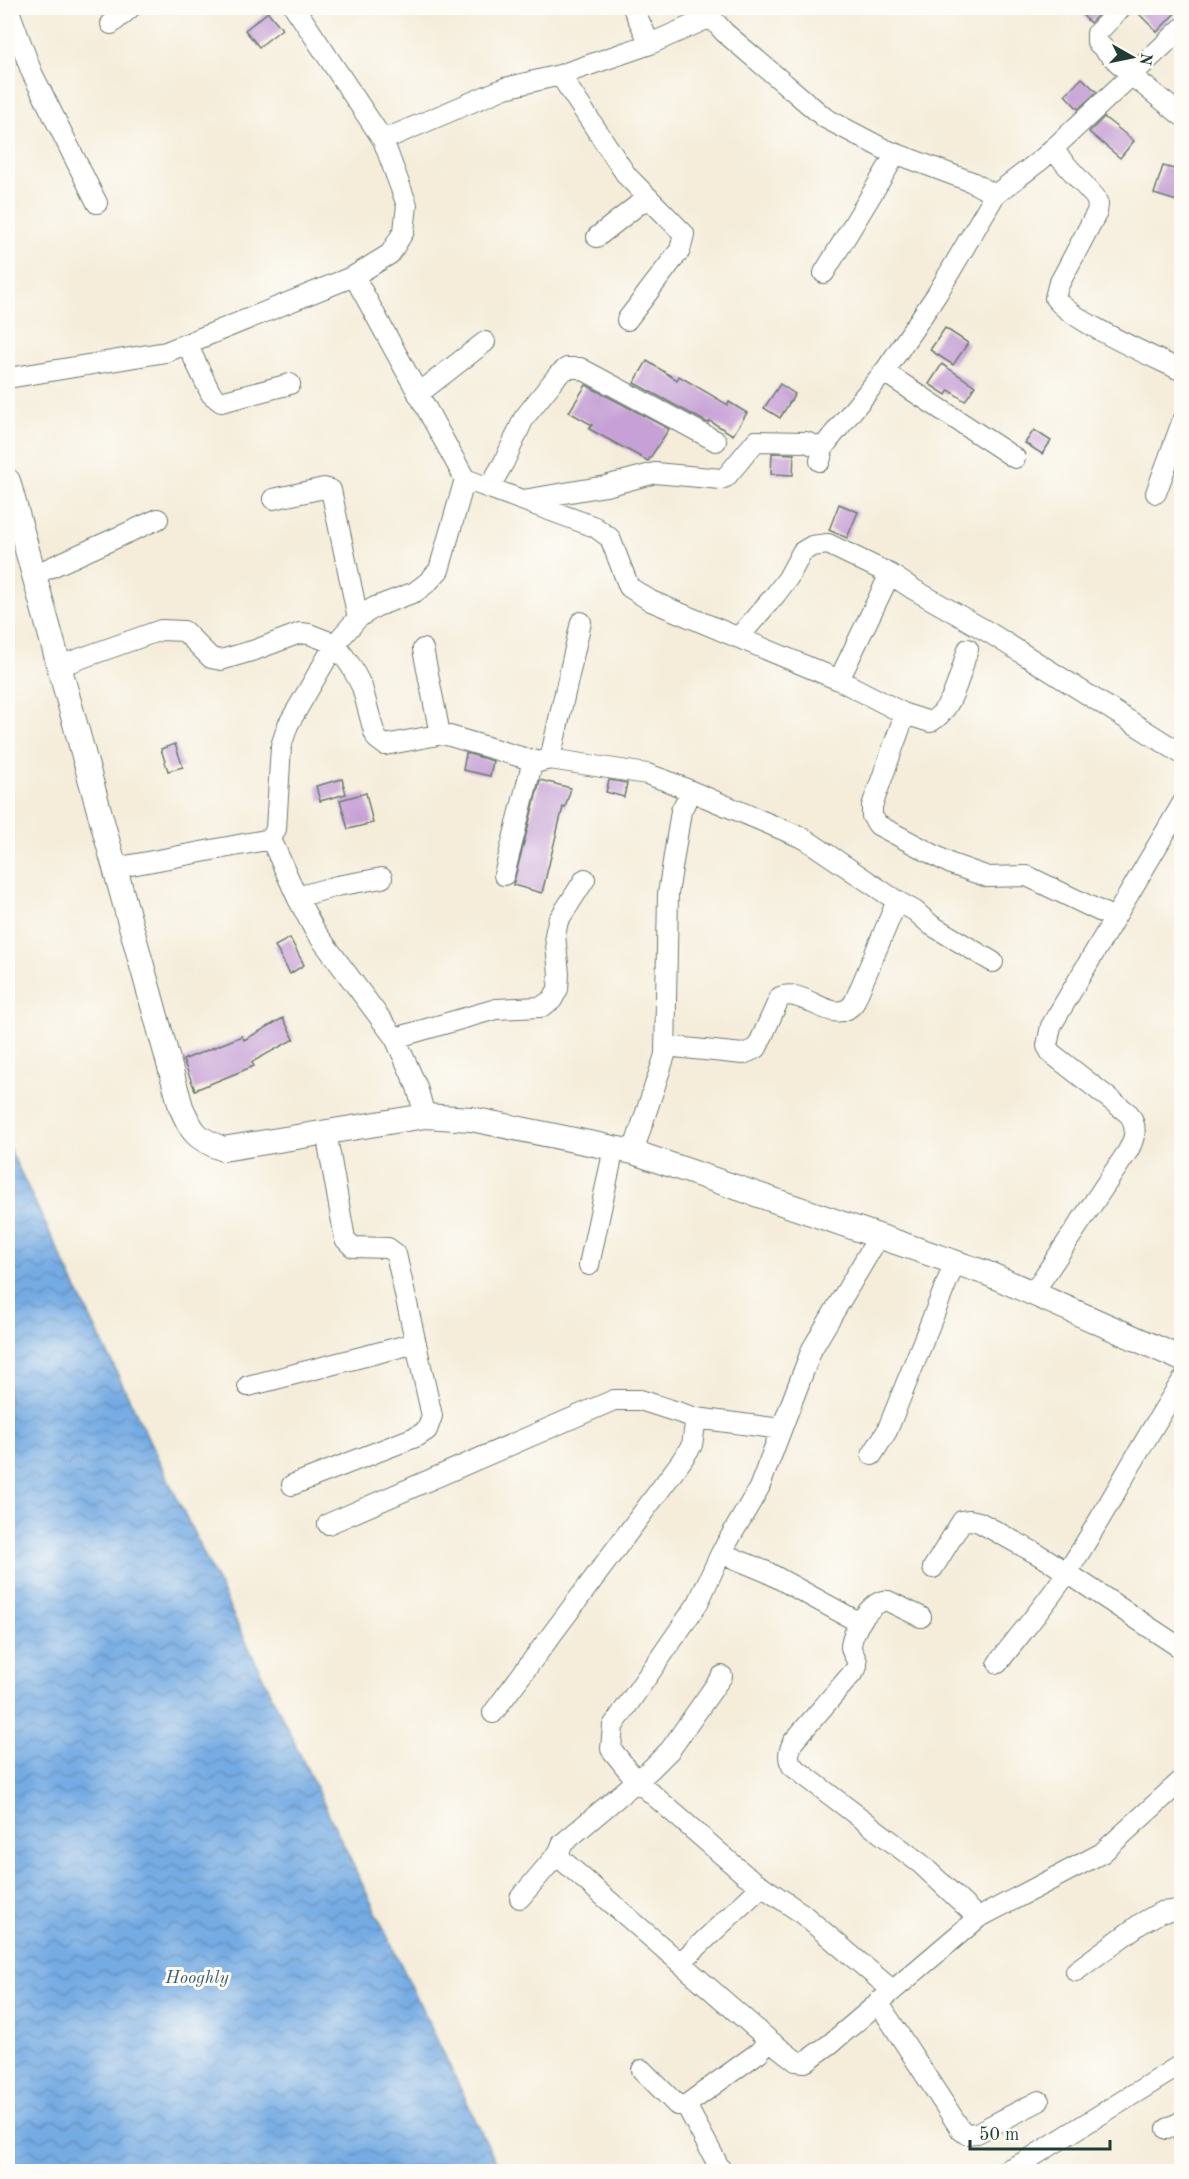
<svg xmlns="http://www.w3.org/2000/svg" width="1189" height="2179" viewBox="0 0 1189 2179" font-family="'Old Standard TT',serif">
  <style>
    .water { fill: url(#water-waves); stroke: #4a748c; stroke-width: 1.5 }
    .building { fill: #c6a0d6 }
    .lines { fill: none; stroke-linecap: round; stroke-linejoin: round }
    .minor-casing { stroke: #6a7b6e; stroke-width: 22 }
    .tertiary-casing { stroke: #6a7b6e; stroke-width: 26 }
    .minor { stroke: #fff; stroke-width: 20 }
    .tertiary { stroke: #fff; stroke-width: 24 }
    .labels { text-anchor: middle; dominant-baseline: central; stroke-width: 6; stroke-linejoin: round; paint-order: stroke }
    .water-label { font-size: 18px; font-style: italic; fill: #395e69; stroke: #fdfcf7 }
  </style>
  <defs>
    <pattern id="water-waves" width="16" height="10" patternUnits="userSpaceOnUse" patternTransform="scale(1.5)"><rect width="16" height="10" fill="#75abe3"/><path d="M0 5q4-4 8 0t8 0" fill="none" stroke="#5f8cb9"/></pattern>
  </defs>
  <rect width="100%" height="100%" fill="#fdfcf7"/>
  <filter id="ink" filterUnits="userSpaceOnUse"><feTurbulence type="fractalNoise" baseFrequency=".0167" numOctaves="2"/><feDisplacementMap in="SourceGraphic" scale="12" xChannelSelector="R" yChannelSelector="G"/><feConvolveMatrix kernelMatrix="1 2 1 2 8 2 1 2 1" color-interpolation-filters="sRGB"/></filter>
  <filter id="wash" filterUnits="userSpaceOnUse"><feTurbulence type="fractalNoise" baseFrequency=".008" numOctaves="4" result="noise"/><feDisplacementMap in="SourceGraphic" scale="24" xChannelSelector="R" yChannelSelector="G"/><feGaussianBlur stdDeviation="1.35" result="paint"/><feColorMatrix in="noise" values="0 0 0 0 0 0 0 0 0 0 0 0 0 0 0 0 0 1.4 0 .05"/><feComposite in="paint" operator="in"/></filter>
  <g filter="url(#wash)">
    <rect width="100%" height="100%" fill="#f5edda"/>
    <!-- water -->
    <path class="water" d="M8,1146L500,2171H8Z"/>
    <g id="blocks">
      <!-- building -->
      <path class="building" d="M1076,8H1105L1090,23Z
        M1133,8H1180L1157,32Z
        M268,12L282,29L259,47L245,30Z
        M1082,78L1097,92L1078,109L1065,95Z
        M1104,117L1134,141L1120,158L1089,132Z
        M1163,166L1182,171V186L1177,201L1154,194Z
        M945,328L968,343L953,365L930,350Z
        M647,361L677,380L679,376L728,405L729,402L747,413L733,435L710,421L708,423L634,383Z
        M942,364L975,386L965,401L949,390L946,395L929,384Z
        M780,384L795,394L780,418L764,408Z
        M586,385L669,429L648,461L589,429L592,425L569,412Z
        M1034,430L1051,441L1042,454L1025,443Z
        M772,453L794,454L793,475L771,474Z
        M839,504L858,512L847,538L829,530Z
        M175,744L183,767L168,771L161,749Z
        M466,753L493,761L490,776L463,770Z
        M342,779L346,794L320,801L316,786Z
        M540,780L571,788L565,808L563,807L542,893L513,885Z
        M609,780L627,783L624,797L606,792Z
        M366,793L373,823L348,829L340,800Z
        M290,938L304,965L290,974L275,946Z
        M283,1018L294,1039L252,1062L254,1066L195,1090L183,1060L242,1036L244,1040Z"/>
    </g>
  </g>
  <g filter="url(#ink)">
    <use href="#blocks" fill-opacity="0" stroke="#6a7b6e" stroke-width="1.5"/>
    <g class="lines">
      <defs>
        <path id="minor" d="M8,8L32,73L97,203
          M633,8L650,44
          M1121,8L1097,33V42L1131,75L1182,116
          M711,17L724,32L825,118L884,149L972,182L995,195
          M111,24L130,8
          M560,75L627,176L684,234L680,250L627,320
          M383,140L505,88L560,75L650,44L711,17L715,8
          M1052,149L1095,197L1098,204L1097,212L1058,286L1055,298C1073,322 1152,356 1182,371
          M597,237L648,197
          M824,273L896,154
          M354,276L465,479L595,527L610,538L629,587L651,601L839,680L905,714L930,722C954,710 960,672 968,649
          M187,344L211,394L221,402L290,384
          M884,372L1015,458
          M8,378L166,352L354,276L390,254L404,231L407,205L383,140L295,8
          M418,394L485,342
          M820,461L823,449L828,441L887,368L937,294L995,195L1042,159L1182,28
          M489,488L504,462L524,418L558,375L567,368H580L716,441
          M1156,493L1182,422
          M273,499L324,488L331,490L358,618
          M523,500L606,486L655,473L721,479L726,477L756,441L806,442L823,449
          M34,575L158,519
          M738,638L776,594L788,578L802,552L812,546L828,544L890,574L913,589L990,633L1182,754
          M423,649L440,734
          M59,666L161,630L184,631L211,658L221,660L255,650L300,633L309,634L335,644L351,666L362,687L374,732L377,739L385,745L443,734L538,762L550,759L647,774L667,781L805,839L897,901L915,911L931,925L993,962
          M839,680L890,574
          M905,714L872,806V816L878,825L951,864L988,877L1027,876L1114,918
          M550,759L581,622
          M115,868L271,839
          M504,875L533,760
          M297,897L337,886L382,878
          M395,1038L496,1009L541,1007L552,1000L558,989L559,974L555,935L558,921L585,879
          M665,1046L743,1054L757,1048L780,997C803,986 834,1029 854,1003L897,901
          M425,1116L417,1087L395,1038L315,931L297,897L271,839L276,829L281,746L288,725L335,644L358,618L375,607L415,592L428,582L439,570L465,479
          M633,1152L665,1055L668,894L681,811L691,791
          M879,1236L812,1349L759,1488L721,1553L698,1603L613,1726L611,1749L636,1780L744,1874L800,1912L892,1990
          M589,1265L614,1148
          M1033,1293L1128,1151C1135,1138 1138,1127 1129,1114L1051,1053L1047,1046L1051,1026L1182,804
          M248,1386L416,1343
          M872,1455L887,1431L955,1262
          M292,1485L418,1436L427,1430L432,1416L396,1254L388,1248L353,1247L345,1239L326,1132
          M328,1524L614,1400H640L696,1418L781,1429
          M721,1553L767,1572L860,1623
          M933,1568L962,1521L970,1520L979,1522L1048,1560L1182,1649
          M921,1617L888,1601C872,1598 851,1632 851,1647C852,1656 860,1659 856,1669L793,1742C789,1751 787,1757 792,1766L921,1864L978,1918
          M998,1663C1021,1633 1047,1603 1068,1571C1108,1509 1141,1443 1182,1381
          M722,1676L670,1750L651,1769L562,1844L559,1852L562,1860L769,2040
          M493,1713L680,1463L692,1445L696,1418
          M520,1898L559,1852
          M680,1963L762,1886
          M1076,1971L1140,1924L1161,1912L1182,1910
          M878,2002L961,2130L966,2134L977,2133L1039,2101
          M642,2070L677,2105H686L759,2052L769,2040L796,2061L805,2062L830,2044L978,1918L1102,1853L1182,1780
          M686,2105L722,2172
          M1167,2129L1182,2121
          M1002,2172L1024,2162L1182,2064"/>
        <path id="tertiary" d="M8,481L181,1107C193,1134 196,1138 223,1149L425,1116L471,1119L633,1152L989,1274L1182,1359"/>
      </defs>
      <!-- minor casing -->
      <use href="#minor" class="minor-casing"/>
      <!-- tertiary casing -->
      <use href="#tertiary" class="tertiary-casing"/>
      <!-- minor -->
      <use href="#minor" class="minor"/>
      <!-- tertiary -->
      <use href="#tertiary" class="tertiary"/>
    </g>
  </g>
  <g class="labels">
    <!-- water labels -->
    <g class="water-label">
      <text x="197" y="1978">Hooghly</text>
    </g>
  </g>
  <!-- margin -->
  <rect width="1189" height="2179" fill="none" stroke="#fdfcf7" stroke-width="30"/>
  <!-- north arrow -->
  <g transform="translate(1132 57) rotate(99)" stroke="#fdfcf7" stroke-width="4.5" paint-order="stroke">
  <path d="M0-4.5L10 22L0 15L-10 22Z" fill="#1f3d34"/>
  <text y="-9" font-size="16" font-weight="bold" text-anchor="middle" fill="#1f3d34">N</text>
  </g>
  <!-- scale -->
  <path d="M970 2140v9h140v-9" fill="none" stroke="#1f3d34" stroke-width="3"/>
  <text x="979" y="2140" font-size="18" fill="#1f3d34" stroke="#fdfcf7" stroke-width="4.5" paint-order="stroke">50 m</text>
</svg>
